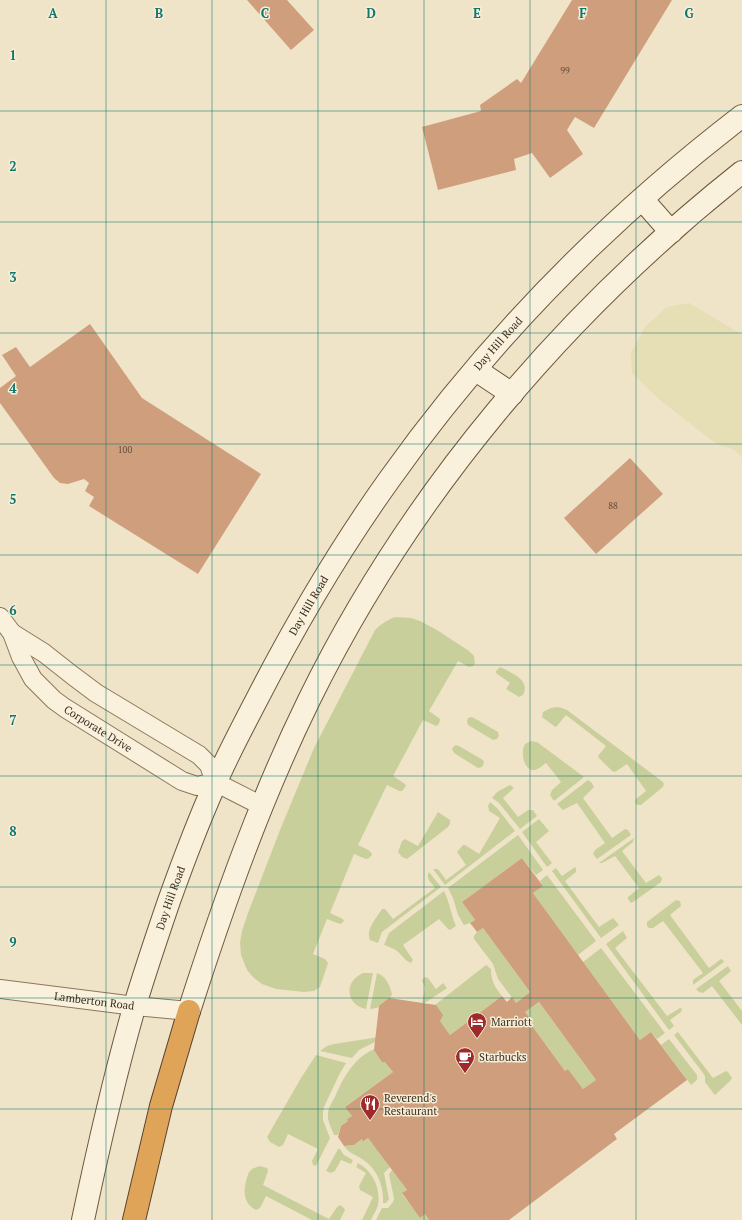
<svg xmlns="http://www.w3.org/2000/svg" width="742" height="1220" viewBox="0 0 742 1220" font-family="'PT Serif',serif">
  <style>
    .farmland { fill: #e6deb5 }
    .green { fill: #c9cf9b }
    .building { fill: #cf9f7d; fill-rule: evenodd }
    .lines { fill: none; stroke-linecap: round; stroke-linejoin: round }
    .street-casing { stroke: #8d765c; stroke-width: 20 }
    .secondary-casing { stroke: #6f573f; stroke-width: 24 }
    .highway-casing { stroke: #5b4430; stroke-width: 24 }
    .street { stroke: #faf1dc; stroke-width: 18 }
    .secondary { stroke: #faf1dc; stroke-width: 22 }
    .highway { stroke: #e0a458; stroke-width: 22 }
    .grid { fill: none; stroke: #0f766e; stroke-width: 1; stroke-opacity: 0.55 }
    .labels { text-anchor: middle; dominant-baseline: central; stroke-width: 3; stroke-linejoin: round; paint-order: stroke }
    .number-label { font-size: 9px; fill: #624a37 }
    .street-label { font-size: 11px; fill: #3d2e20; stroke: #f7eed8 }
    .poi-label { font-size: 11px; fill: #3d2e20; stroke: #f7eed8; text-anchor: start }
    .grid-label { font-size: 13px; text-anchor: middle; font-weight: bold; fill: #0f766e; stroke: #f7eed8; stroke-width: 3; stroke-linejoin: round; paint-order: stroke }
  </style>
  <rect width="100%" height="100%" fill="#f0e4c8"/>
  <!-- farmland -->
  <path class="farmland" d="M689,303L736,331L742,335V457L734,450L715,443L660,400L632,373L631,353L645,327L667,307Z"/>
  <!-- green -->
  <path class="green" d="M395,617L411,618L420,621L437,630L469,651L474,656L475,663L473,666L469,667L458,661L429,711L440,719C440,722 439,725 436,726L423,720L393,776L405,784L406,786L402,791H399L387,785L358,845C363,848 371,849 372,855L369,858L366,859L354,854L330,913L343,919L344,921L342,923L340,924L327,919L313,954L325,959L328,963L320,987L314,991L304,992L276,989L262,984L254,978L247,970L241,955L240,943L242,931L248,913L280,830L314,748L375,630C381,624 387,620 395,617Z
    M500,667C512,673 531,680 523,695L519,697L506,689L510,683L496,673V671Z
    M557,707L562,708L567,710L663,782L664,784L663,787L641,805H637L635,802L636,799L646,791L627,764L615,772L612,771L599,758L598,756L606,746L566,715L556,727L554,726L542,717L543,712L551,708Z
    M471,717L474,718L498,732L499,736L497,739L493,740L468,725L467,721L468,718Z
    M531,741L537,742L584,777L554,801L550,795L552,790L561,782L546,763C543,765 539,769 535,770C524,772 520,752 525,744Z
    M456,745L459,746L483,760L484,763L482,767L478,768L454,753L452,749L454,746Z
    M588,780L592,783L594,787L583,798L612,838L625,829L628,830L631,835L597,859L593,854L595,850L605,843L577,803L563,810L557,804Z
    M510,785L514,788L503,798L518,817L528,810H533L537,816L520,829L499,803L492,798L497,792Z
    M490,802L497,808L515,831L445,885L433,869H438L446,880L466,865L457,852L463,845H465L479,854L500,818L489,811L488,806Z
    M438,812L450,820V824L448,827L407,859L402,857L398,852L402,841L405,839L418,846Z
    M539,819L549,831L548,832L536,842L552,863L547,867L522,832Z
    M518,835L543,870L536,875L522,858L462,902L475,920L470,923L464,925L458,915L453,898L448,888Z
    M634,838L633,842L622,851L646,883L659,875L662,878L661,882L633,902L631,903L628,899V897L639,888L615,856L602,863H599Z
    M575,867L576,869V872L565,881L599,927L613,918L619,925L601,938L552,871L556,868L562,876Z
    M429,872L441,887L382,932L378,943L370,940C365,930 377,917 382,909H385L393,919L435,888C432,883 425,879 429,872Z
    M547,875L596,941L578,955L533,893L543,886L540,881Z
    M444,891C450,903 451,915 456,926L450,930L448,929L439,919L403,945L413,960L411,963C405,961 402,955 397,951C393,948 389,947 384,945L389,933Z
    M676,900L680,901L681,906L670,915L709,968L721,959L723,960L724,962L693,985V980L703,973L663,921L653,928H649L647,926V922Z
    M483,928L530,992L516,1003L498,979L493,964L474,939C473,934 479,931 483,928Z
    M623,931L627,938L615,948L667,1016L680,1008L682,1009L681,1012L670,1020L674,1026L669,1030L606,944Z
    M601,948L665,1033L657,1039L651,1032L640,1040L583,962Z
    M486,965L491,969C491,981 495,987 502,996L450,1035L440,1021L428,1030L435,1005Z
    M728,966L731,971L719,981L742,1011V1025L712,986L703,993L699,992L696,989Z
    M363,973H373L366,1009C346,1005 343,982 363,973Z
    M377,973C386,976 390,986 392,994C389,1004 380,1008 370,1009Z
    M425,977L428,978L436,989L443,983L447,988L428,1001L422,1004L425,988L422,980Z
    M539,1002L596,1080L583,1089L568,1069L565,1071L527,1019L529,1017L525,1012Z
    M678,1032L713,1078L726,1071L728,1072L732,1078L730,1081L715,1095L714,1094L705,1082V1076L703,1073L674,1035Z
    M379,1037L377,1041L359,1050L352,1058L320,1051L327,1046L334,1044Z
    M669,1039L697,1075V1080L691,1085L661,1045Z
    M377,1048L393,1072L346,1106L352,1116L347,1119L348,1121L341,1126L338,1135H334C332,1129 327,1121 328,1114C328,1108 332,1102 335,1097C344,1076 355,1056 377,1048Z
    M316,1055L346,1063L339,1075L324,1107L323,1113V1120L330,1138L316,1166L313,1165L312,1161L318,1149L288,1134L283,1145L279,1147L270,1142L267,1137L301,1078Z
    M368,1138L390,1167L384,1173L389,1199L386,1203H383C384,1186 377,1168 362,1159C353,1153 351,1155 344,1146L354,1145L362,1139L364,1142Z
    M338,1149H340L344,1155L353,1160L351,1164L341,1160L335,1171L331,1173L326,1171Z
    M358,1163C373,1171 381,1189 378,1205C377,1210 373,1215 371,1220H362L373,1197L360,1190L359,1186L366,1173L356,1167Z
    M259,1166L267,1168L268,1171L263,1185L329,1219L337,1207L340,1205L344,1208L345,1210L340,1220H312L266,1196L260,1208L256,1210C240,1202 244,1185 249,1172L252,1169Z
    M392,1170L407,1190L402,1194L420,1217L425,1214L429,1220H376L382,1208H388L393,1202L394,1199L389,1174Z"/>
  <!-- building -->
  <path class="building" d="M247,0H287L314,30L291,50Z
    M572,0H672L594,128L575,117L567,130L583,154L550,178L532,153L514,159L516,170L438,190L422,127L481,111L480,105L517,79L521,83Z
    M90,324L142,398L261,474L198,574L89,506L94,497L85,491L89,483L84,479L68,484L60,483L54,478L0,403V388L16,376L2,355L16,347L30,367Z
    M630,458L663,494L596,554L564,518Z
    M522,858L543,886L533,893L640,1040L651,1032L687,1080L614,1134L617,1139L509,1220H429L425,1214L420,1218L402,1193L407,1190L368,1138L363,1142L362,1139L354,1145L344,1146L338,1137L341,1126L348,1121L347,1119L352,1116L345,1107L393,1072L385,1062H382L374,1050L379,1006L389,998L436,1005L443,1015L440,1021L450,1035L502,996L507,1002L512,997L516,1003L530,992L483,928L477,932L470,923L475,920L462,902ZM539,1002L596,1080L583,1089L568,1069L565,1071L527,1019L529,1017L525,1012Z"/>
  <g class="lines">
    <defs>
      <g id="street">
        <path id="s1" d="M0,617L12,633L21,657L33,679L54,700L65,708L182,781L197,786L215,782L262,806"/>
        <path d="M12,633L44,653L72,675L96,693L199,755L209,765L215,782"/>
        <path id="s2" d="M0,989L135,1006L189,1011"/>
      </g>
      <g id="secondary">
        <path d="M642,199L671,232"/>
        <path d="M476,370L512,394"/>
        <path d="M189,1011C223,905 260,800 309,700C410,494 563,314 742,172"/>
        <path id="s3" d="M83,1220C98,1149 114,1078 134,1008C145,972 157,936 169,901C183,862 198,822 215,784C227,756 242,728 256,701C295,625 339,550 389,480C487,342 608,219 742,116"/>
      </g>
      <path id="highway" d="M134,1220L161,1106L189,1011"/>
    </defs>
    <!-- street casing -->
    <use href="#street" class="street-casing"/>
    <!-- secondary casing -->
    <use href="#secondary" class="secondary-casing"/>
    <!-- highway casing -->
    <use href="#highway" class="highway-casing"/>
    <!-- street -->
    <use href="#street" class="street"/>
    <!-- secondary -->
    <use href="#secondary" class="secondary"/>
    <!-- highway -->
    <use href="#highway" class="highway"/>
  </g>
  <!-- grid -->
  <path class="grid" d="M106,0V1220M212,0V1220M318,0V1220M424,0V1220M530,0V1220M636,0V1220M0,111H742M0,222H742M0,333H742M0,444H742M0,555H742M0,665H742M0,776H742M0,887H742M0,998H742M0,1109H742"/>
  <!-- icons -->
  <defs>
    <symbol id="hotel-pin" viewBox="-11 -11 22 30"><path d="M0 17L-7.5 6A9.5 9.5 0 1 1 7.5 6Z" fill="#9e2a2b" stroke="#f7eed8"/><path d="M-6-4.5h1.5V1H6V5H4.5V3h-9V5H-6ZM-4 0a1.8 1.8 0 1 1 3.6 0ZM.5 0V-2.5h3Q6-2.5 6 0Z" fill="#fff"/></symbol>
    <symbol id="cafe-pin" viewBox="-11 -11 22 30"><path d="M0 17L-7.5 6A9.5 9.5 0 1 1 7.5 6Z" fill="#9e2a2b" stroke="#f7eed8"/><path d="M-5.5-4.5H6V0H3Q3 3.5 0 3.5H-2.5Q-5.5 3.5-5.5 0ZM3-3.2v2h1.7v-2ZM-6 4.5H4V6H-6Z" fill="#fff"/></symbol>
    <symbol id="restaurant-pin" viewBox="-11 -11 22 30"><path d="M0 17L-7.5 6A9.5 9.5 0 1 1 7.5 6Z" fill="#9e2a2b" stroke="#f7eed8"/><path d="M-5-6h1v4h1v-4h1v4h1v-4h1v5L-1.5 .5V6h-2V.5L-5-1ZM5-6V6H3V1.5H1.5Q1.5-4 5-6Z" fill="#fff"/></symbol>
  </defs>
  <g fill-rule="evenodd">
    <use href="#hotel-pin" x="466" y="1011" width="22" height="30"/>
    <use href="#cafe-pin" x="454" y="1046" width="22" height="30"/>
    <use href="#restaurant-pin" x="359" y="1093" width="22" height="30"/>
  </g>
  <g class="labels">
    <!-- number labels -->
    <g class="number-label">
      <text x="565" y="71">99</text>
      <text x="125" y="450">100</text>
      <text x="613" y="506">88</text>
    </g>
    <!-- street labels -->
    <g class="street-label">
      <text stroke="none"><textPath href="#s3" startOffset="982">Day Hill Road</textPath></text>
      <text stroke="none"><textPath href="#s3" startOffset="658">Day Hill Road</textPath></text>
      <text stroke="none"><textPath href="#s1" startOffset="153">Corporate Drive</textPath></text>
      <text stroke="none"><textPath href="#s3" startOffset="334">Day Hill Road</textPath></text>
      <text stroke="none"><textPath href="#s2" startOffset="95">Lamberton Road</textPath></text>
    </g>
    <!-- poi labels -->
    <g class="poi-label">
      <text x="491" y="1022">Marriott</text>
      <text x="479" y="1057">Starbucks</text>
      <text x="384" y="1098">Reverend's<tspan x="384" dy="13">Restaurant</tspan></text>
    </g>
  </g>
  <g class="grid-label">
    <text x="53" y="18">A</text>
    <text x="159" y="18">B</text>
    <text x="265" y="18">C</text>
    <text x="371" y="18">D</text>
    <text x="477" y="18">E</text>
    <text x="583" y="18">F</text>
    <text x="689" y="18">G</text>
    <text x="13" y="60">1</text>
    <text x="13" y="171">2</text>
    <text x="13" y="282">3</text>
    <text x="13" y="393">4</text>
    <text x="13" y="504">5</text>
    <text x="13" y="615">6</text>
    <text x="13" y="725">7</text>
    <text x="13" y="836">8</text>
    <text x="13" y="947">9</text>
  </g>
</svg>
